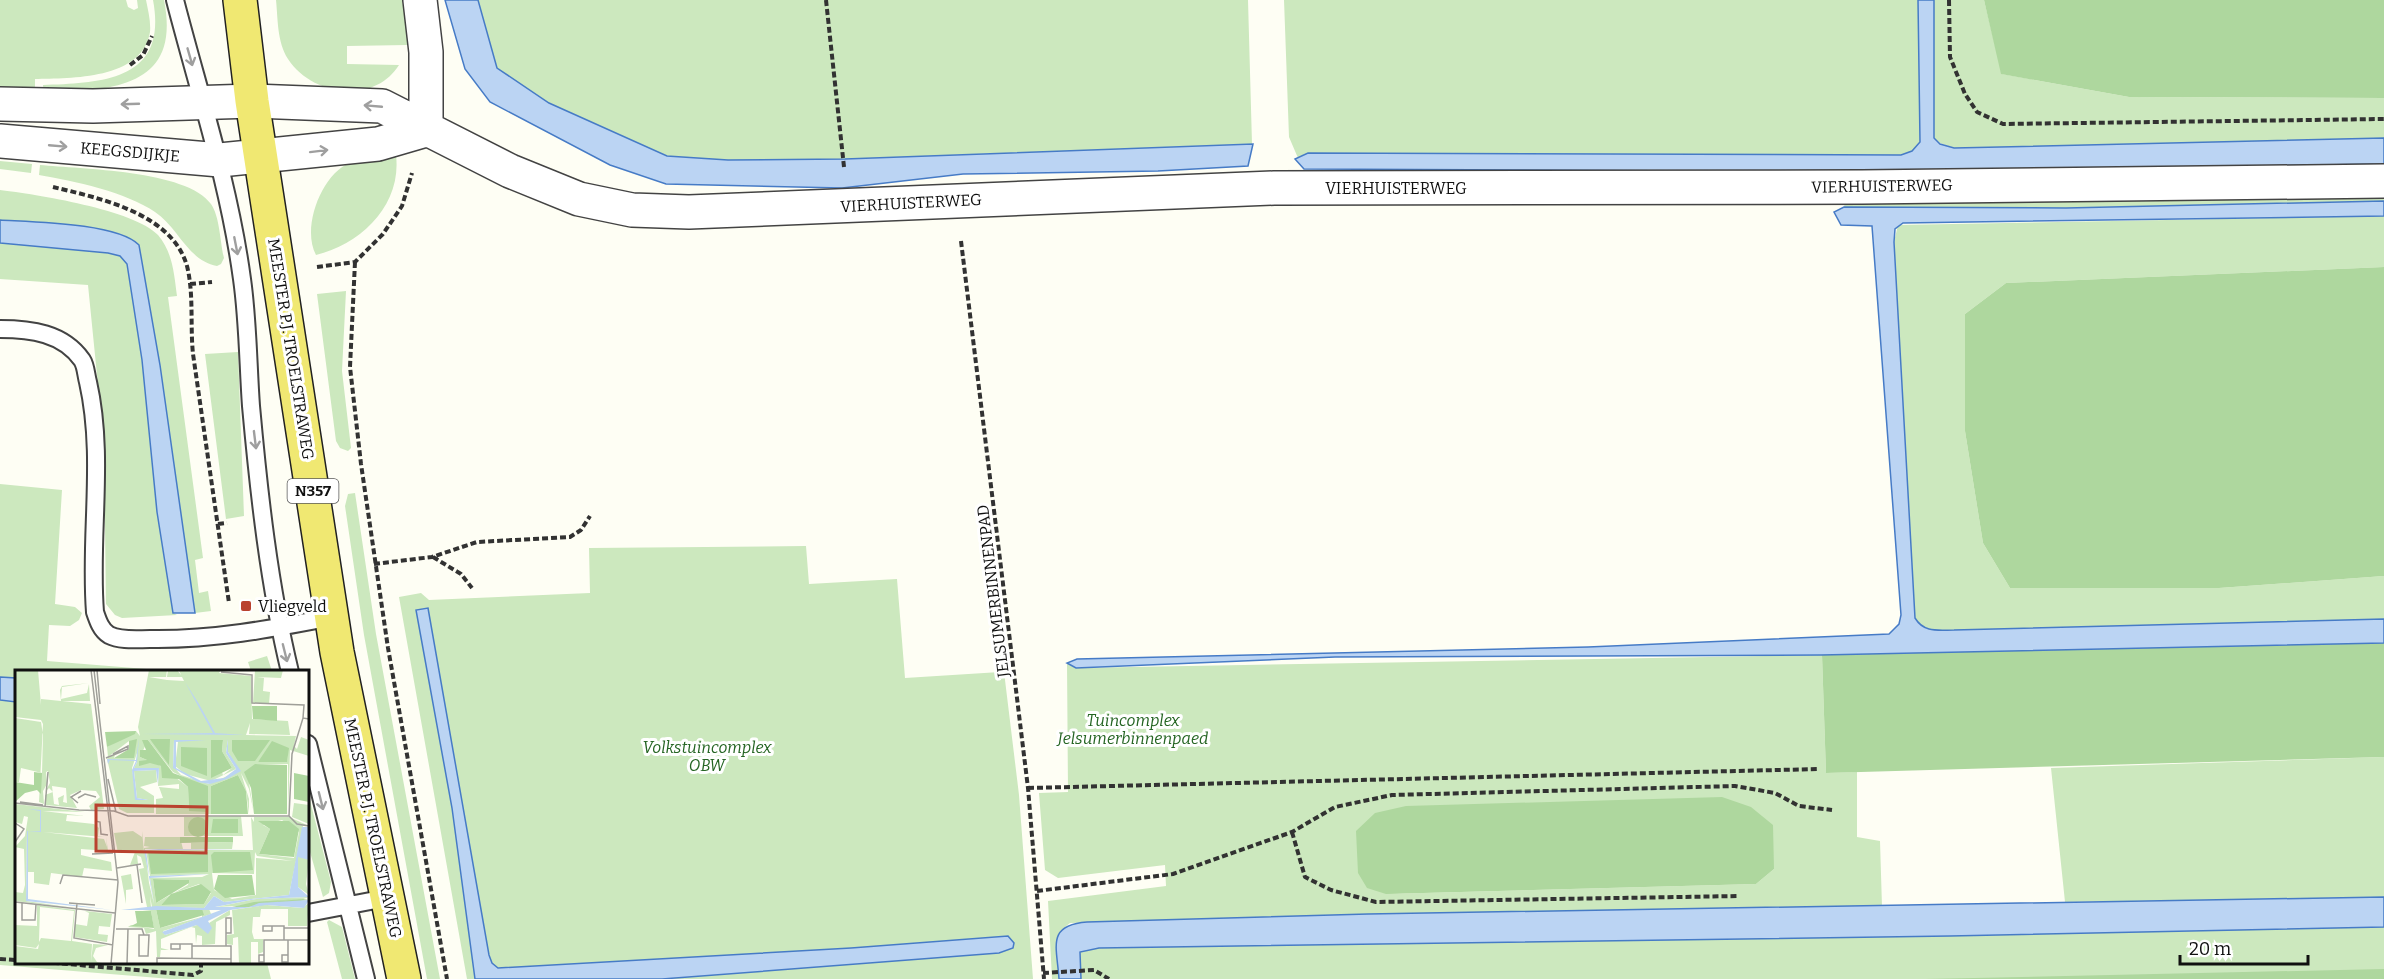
<svg xmlns="http://www.w3.org/2000/svg" width="2384" height="979" viewBox="0 0 2384 979" font-family="Bitter,serif">
  <style>
    .green { fill: #cce8be; fill-rule: evenodd }
    .forest { fill: #aed79e }
    .water { fill: #bbd4f3; stroke: #467bc6; stroke-width: 1.5 }
    .lines { fill: none; stroke-linecap: round; stroke-linejoin: round }
    .lane-casing { stroke: #434343; stroke-width: 20 }
    .street-casing { stroke: #434343; stroke-width: 36 }
    .primary-casing { stroke: #212121; stroke-width: 36 }
    .path { stroke: #323232; stroke-width: 4; stroke-dasharray: 6 3; stroke-linecap: butt }
    .lane { stroke: #fff; stroke-width: 16 }
    .street { stroke: #fff; stroke-width: 33 }
    .primary { stroke: #f0e872; stroke-width: 33 }
    .oneway { stroke: #9f9f9f }
    .poi-dot { fill: #b9422f; stroke: #fff; stroke-width: 2 }
    .labels { text-anchor: middle; dominant-baseline: central; stroke-width: 6; stroke-linejoin: round; paint-order: stroke }
    .shield { fill: #fff; stroke: #585858; stroke-width: 1.5 }
    .shield-label { font-size: 15px; font-weight: bold; fill: #101010 }
    .street-label { font-size: 16px; fill: #101010; stroke: #fff }
    .poi-label { font-size: 16px; fill: #101010; stroke: #fff; text-anchor: start }
    .park-label { font-size: 16px; font-style: italic; fill: #256523; stroke: #fff }
    .inset-road { fill: none; stroke: #9f9f99; stroke-width: 1.5 }
    .view { fill: #b9422f; fill-opacity: 0.15; stroke: #b9422f; stroke-width: 3 }
    .inset-edge { fill: none; stroke: #101010; stroke-width: 3 }
  </style>
  <rect width="100%" height="100%" fill="#fefef4"/>
  <!-- green -->
  <path class="green" d="M0,0H126L128,7L134,10L138,8L137,0H146C148,10 151,22 150,32C142,80 71,78 35,79V93H0Z
    M153,0H164C182,90 109,89 44,94L43,85C104,83 168,80 153,0Z
    M276,0H402L407,27V45L347,46V64L399,65C374,105 312,96 288,59C277,42 278,19 276,0Z
    M478,0H1248L1252,144L845,159L728,160L667,156L549,103L497,68Z
    M1284,0H1918L1920,142L1912,151L1901,155L1308,153L1298,158L1289,137Z
    M1934,0H1984L2002,74L2129,97L2384,98V138L1954,148L1940,143L1934,138Z
    M396,155C402,205 361,244 316,255C301,228 322,173 350,163C364,157 382,157 396,155Z
    M0,161L32,164L31,173L0,169Z
    M40,165C80,169 187,170 211,204C220,217 220,242 224,258L221,264L217,266C188,261 178,227 155,212C126,192 74,181 39,175Z
    M0,190C35,194 135,210 158,235C173,253 174,274 177,296L168,297L203,558L195,560L199,593L208,591L211,611L195,613L193,604L160,365L139,245L85,226L0,220Z
    M2384,191V201L2066,208L1844,207L1846,198Z
    M2384,216V267L2006,283L1965,314V431L1983,543L2010,588H2219L2384,576V619L1954,630C1938,630 1924,633 1915,618L1894,242L1898,225Z
    M0,243L108,253L120,256L127,264L142,360L157,512L173,613L177,615L122,618L115,615L106,604L104,445L88,285L0,279Z
    M346,291L342,371L351,448L348,451L340,448L336,441L317,294Z
    M238,352L244,516L226,519L205,354Z
    M0,484L62,490L55,604L75,607L82,613L79,620L70,626L49,625L47,661L171,671L16,672V678L0,677Z
    M355,493L376,634L440,979H427L364,635L345,506L348,494Z
    M987,532L1019,795L1033,979H662L999,953L1008,936L851,948L498,968L492,963L489,955L427,608L416,610L452,808L475,979H467L399,597L421,593L429,600L590,593L589,548L806,546L809,584L897,579L905,678L1000,672L983,533Z
    M1822,655L1826,773L1857,772V837L1880,841L1882,907L1368,914L1070,923C1049,938 1058,956 1059,979H1052L1048,901L1166,886L1165,865L1058,878L1045,870L1039,793L1068,792L1067,663L1076,668ZM1774,869L1756,884L1386,894Z
    M267,656L272,671H251L248,662Z
    M0,700L16,702V962L267,963L271,979H171L0,965Z
    M2384,757V897L2065,902L2051,768Z
    M308,793L331,882L329,893L323,897L308,845Z
    M329,920L342,927L355,979H342L327,922Z
    M2384,927V979H1081L1080,951L1099,948L1950,936Z"/>
  <!-- forest -->
  <path class="forest" d="M1984,0H2384V98L2129,97L2001,74Z
    M2384,267V576L2219,588H2010L1983,543L1965,431V314L2006,283Z
    M2384,643V757L1826,773L1822,655Z
    M1722,797L1751,807L1773,825L1774,869L1756,884L1386,894L1367,888L1358,873L1356,831L1375,813L1406,806Z
    M2384,969V979H1925Z"/>
  <!-- water -->
  <path class="water" d="M445,0H478L497,68L549,103L667,156L728,160L845,159L1253,144L1248,166L1158,171L963,174L842,188L666,184L610,165L490,102L465,69Z
    M1918,0H1934V138L1940,144L1954,148L2384,138V164L1901,172L1304,169L1295,159L1308,153L1901,155L1912,151L1920,142Z
    M2384,201V216L1903,223L1895,229L1894,242L1915,618C1924,633 1938,630 1954,630L2384,619V643L1821,655L1335,657L1076,668L1067,663L1077,659L1588,647L1889,634L1899,624L1901,615L1872,226L1841,225L1834,212L1844,207L2066,208Z
    M0,220C33,222 117,223 139,245L160,365L195,613H173L157,512L142,360L127,264L120,256L108,253L0,243Z
    M428,608L489,955L492,963L498,968L851,948L1008,936L1014,943L1013,948L999,953L662,979H475L452,808L416,610Z
    M0,677L16,678V702L0,700Z
    M2384,897V927L1950,936L1099,948L1080,952L1081,979H1059C1057,947 1046,925 1087,922L1368,914Z"/>
  <g class="lines">
    <defs>
      <path id="lane" d="M175,0C199,93 229,183 242,279C248,321 248,364 251,406C259,494 269,585 290,672
        M0,329C31,329 63,333 82,360C86,366 86,375 88,382C105,457 89,536 95,612C98,621 101,630 109,635C121,641 137,639 150,639C212,640 271,629 332,617
        M308,744L366,979
        M308,913L386,898"/>
      <path id="street" d="M420,0L426,52V130
        M0,104L93,106L252,101L382,106L510,171L579,199L632,210L689,212L1274,188L1862,187L2384,181
        M0,141L220,160L378,144L426,130"/>
      <path id="primary" d="M240,0L252,101L337,652L404,979"/>
    </defs>
    <!-- lane casing -->
    <use href="#lane" class="lane-casing"/>
    <!-- street casing -->
    <use href="#street" class="street-casing"/>
    <!-- primary casing -->
    <use href="#primary" class="primary-casing"/>
    <!-- path -->
    <path class="path" d="M826,0L844,167
      M1949,0L1950,57L1965,94L1977,112L2003,124L2384,119
      M130,65L143,55L152,36
      M53,187C99,198 172,213 187,266C194,294 190,325 193,354L229,603
      M961,241L1028,788L1044,979
      M355,262L350,367L361,464L388,648L447,979
      M317,267L355,262L383,234L402,206L412,173
      M190,284L212,282
      M218,524L227,523
      M433,557L461,574L472,588
      M374,564L432,557L477,542L570,537L581,530L590,516
      M1028,788L1819,769
      M1292,832L1305,877L1331,890L1376,902L1739,896
      M1037,891L1173,874L1292,832L1335,807L1392,795L1735,786L1775,793L1799,806L1832,810
      M0,959L16,960
      M44,962L193,975L201,971V962
      M1043,973L1094,970L1109,979"/>
    <!-- lane -->
    <use href="#lane" class="lane"/>
    <!-- street -->
    <use href="#street" class="street"/>
    <!-- primary -->
    <use href="#primary" class="primary"/>
  </g>
  <!-- one-way arrows -->
  <defs><path id="oneway-shaft" d="M-6 0H5M1.5-3L5.5 0L1.5 3" fill="none" stroke-width="1.6" stroke-linecap="round" stroke-linejoin="round" transform="scale(1.5)"/></defs>
  <g class="oneway">
    <use href="#oneway-shaft" transform="translate(190 57) rotate(74)"/>
    <use href="#oneway-shaft" transform="translate(130 104) rotate(178)"/>
    <use href="#oneway-shaft" transform="translate(373 106) rotate(-175)"/>
    <use href="#oneway-shaft" transform="translate(58 146) rotate(5)"/>
    <use href="#oneway-shaft" transform="translate(319 151) rotate(-7)"/>
    <use href="#oneway-shaft" transform="translate(236 246) rotate(79)"/>
    <use href="#oneway-shaft" transform="translate(255 440) rotate(83)"/>
    <use href="#oneway-shaft" transform="translate(285 653) rotate(76)"/>
    <use href="#oneway-shaft" transform="translate(321 801) rotate(76)"/>
  </g>
  <!-- markers -->
  <rect class="poi-dot" x="240" y="600" width="12" height="12" rx="3"/>
  <g class="labels">
    <!-- shield labels -->
    <rect class="shield" x="287.5" y="479" width="51" height="24" rx="4.5"/>
    <g class="shield-label">
      <text x="313" y="491">N357</text>
    </g>
    <!-- street labels -->
    <g class="street-label">
      <text transform="translate(130 152) rotate(5)">KEEGSDIJKJE</text>
      <text transform="translate(1882 186) rotate(-1)">VIERHUISTERWEG</text>
      <text x="1396" y="188">VIERHUISTERWEG</text>
      <text transform="translate(911 203) rotate(-3)">VIERHUISTERWEG</text>
      <text transform="translate(291 349) rotate(81)">MEESTER P.J. TROELSTRAWEG</text>
      <text transform="translate(993 591) rotate(-97)">JELSUMERBINNENPAD</text>
      <text transform="translate(373 828) rotate(78)">MEESTER P.J. TROELSTRAWEG</text>
    </g>
    <!-- poi labels -->
    <g class="poi-label">
      <text x="258" y="606">Vliegveld</text>
    </g>
    <!-- park labels -->
    <g class="park-label">
      <text x="1133" y="720">Tuincomplex<tspan x="1133" dy="18">Jelsumerbinnenpaed</tspan></text>
      <text x="707" y="747">Volkstuincomplex<tspan x="707" dy="18">OBW</tspan></text>
    </g>
  </g>
  <!-- overview -->
  <g transform="translate(15 670)">
    <rect width="294" height="294" fill="#fefef4"/>
    <path d="M0,0H23L26,35V29L46,31L45,20L47,16L74,13L47,17L46,29L72,23L74,14L75,31H47L76,34L89,139L76,140L74,136L85,127L81,121L66,120L55,125L62,138L31,135L30,125L38,122L34,118L30,122L35,113L33,101L31,102L32,114L28,121L29,134L24,132L28,54L26,50L0,47ZM37,116L51,118L52,133L48,132L49,125L43,128L44,135L39,134ZM134,0H152L151,7H134L152,10L169,11L167,7H152L153,0H162L166,5L164,0H206L204,3L236,6L237,49L273,51L275,65L234,64L235,53L231,65L281,66L279,76L282,79L286,67L294,70V86L275,80L273,144V94H242L234,113L239,144L234,119L226,103L234,129V144L231,121L223,105L196,116V144H141V129L148,128L144,117L164,119V114L143,116L144,98H119L122,92V83L117,98L121,130H133L122,128L119,101L141,100L142,112L125,117L139,126V143H112L104,139L92,89L100,84L99,88H119L114,71L93,87L92,77L121,61L125,66L123,57ZM133,70L158,102L186,116L174,140L173,117L146,96L125,87ZM159,70L163,72L160,96L170,104L196,111L221,99L211,83L213,70V82L224,101L194,114L166,105L158,96ZM196,70H208L207,81L217,98L208,105ZM273,78L272,92H243L253,81ZM240,0H268L266,8L242,7L249,8L248,21L255,22L254,34L238,33ZM0,48L26,52L28,65L27,103L6,98L4,112H0ZM279,133L294,135V154L277,147ZM0,134L70,142L28,141L70,146L52,145L51,151L79,154L84,158L83,166L89,167L28,162L89,169L92,177L91,166L93,181L66,179V185L96,192L97,201L69,198L67,207L36,203L34,215L19,213V202H13L12,161L11,231L59,238L0,231V222L8,223L10,215L9,179L0,177L10,166L13,147L9,146L7,154L0,152ZM226,146L228,166H169V147ZM236,147L239,152V147H274L294,156H288L274,225L209,232L199,226L189,238L137,237L135,226L136,237H132L124,199L129,198L126,187L122,185L123,194L115,195L120,182L103,183L99,163L118,161L127,167V161L129,182V178L135,177L129,176L130,167H165L168,179H130L134,213L139,234L135,208L187,207L194,204L135,206L131,180H238ZM267,150L284,162L279,188L244,184L255,159L248,155ZM240,182L242,186L278,191L241,188V225L217,229L199,220L197,203L239,204ZM138,209L174,210L173,215L141,233ZM184,214L196,223L189,234L146,235L156,224ZM218,172L217,179H176V173ZM287,186L294,190L291,214L294,225L283,217V187ZM116,204L118,219L111,220V234L106,206ZM294,227L277,233L201,237L241,229ZM294,233L292,256H273V239H246L245,247H238L237,262L239,269H248V282L243,284V272H236V294H224L223,267L218,268V275L212,274V265L219,264L217,240L252,235L287,238ZM22,235L60,240L57,271L77,274L76,292L78,274L93,275L81,278L78,286L82,292L92,294H0V276L23,279L24,274L21,278L0,275V255L22,256ZM25,237L59,241L56,271L26,268L24,272ZM119,239H141L145,258L187,247V239H194L196,244L158,258L194,246L206,240L190,248L148,261L150,265L182,255L194,253L215,240V245L201,252L200,274L187,275V266L182,265L181,274L180,258L176,257L146,269V278L154,280H146V287L145,278V287H142L141,261L131,264L129,258L113,257L116,255L139,259L136,241ZM70,241L97,244L95,257L84,256L83,264L93,265L92,272L59,267L60,254L72,256L74,243Z" fill="#cce8be" fill-rule="evenodd"/>
    <path d="M237,36H262V51L238,49ZM121,61L120,64L92,77L90,62ZM122,69L119,88H99L114,79V71ZM135,69H155L154,95L137,72ZM127,70H133L158,103L193,116V142L174,141L173,117L164,109L147,108L146,96L135,93L124,96V91L132,90L125,87V80H131ZM196,70H208L207,81L217,98L196,108ZM217,70H255L240,91H223L217,81ZM257,71L274,78L272,92H243ZM166,77L192,78V106L166,96ZM240,94L272,95V144H239L236,118L229,102ZM19,102L27,103L26,124L22,120L10,123L0,132V112L19,115ZM279,103L294,106V132L279,129ZM223,105L231,121L233,144H196V116ZM173 157a10 10 0 1 1 20 0a10 10 0 1 1-20 0ZM223,149V163H196L198,149ZM243,151H274L284,159L279,187L244,184L255,159ZM165,167H218V172L165,173ZM133,182H193V202L136,204ZM199,182H235L238,200L198,203L196,185ZM203,205H237L240,225L210,228L199,219ZM138,209L174,210V213L141,233ZM186,214L196,222L189,234L146,235L156,224ZM284,229L241,233L288,229L294,230L234,237H217L239,232ZM141,239H187L189,245L145,258ZM120,241H136L139,258L116,256L122,253Z" fill="#aed79e"/>
    <path d="M170,12L184,34L200,63L229,65L127,64L198,63ZM124,68L122,92L119,98H144L143,114L141,100L119,101L122,128L134,130H120L117,100L121,91L95,90L93,94L92,89L121,90ZM213,69V82L226,101L212,109L195,114L183,112L158,98L159,70H191L161,72V98L186,111L209,108L221,99L211,83ZM13,139L26,140V162L13,161V229L97,240L11,231L12,161H25V141ZM287,157H294V190L283,187V217L294,227L241,229L200,237H234L244,233L294,230L289,238L252,235L215,240L193,251L197,258L193,264L182,255L150,265L147,262L206,240H106L141,236L189,238L199,226L209,232L274,225ZM129,180L144,179L231,180H131L134,206L194,204L135,208L139,234Z" fill="#bbd4f3"/>
    <path class="inset-road" d="M76,0L98,182M79,0L103,212L96,294M82,0L85,34M206,2L237,5V33L289,35L288,48M91,88L113,79V76L98,84M93,109L101,142M63,128L70,124L81,127M5,132L28,135M0,133L64,140M63,133L56,127L66,121M30,137L33,102M63,140L99,141L113,146H274M274,146L277,84L288,48L294,49M274,146L282,154L294,156M80,151L85,152L86,164L93,165M0,153L9,159L0,172M77,184L98,183M122,195L127,233M102,198L126,194M45,214L48,205L103,210M0,232L100,243M7,233V250H20L21,234M54,233L80,235M62,233L59,268L98,275M257,256V261H248V256H269V270M269,258H294M101,259H127L129,265M124,265H134L133,286H124ZM165,274V279H156V274H177V289M177,276H216V294M211,276V248H216V263H211M249,285H244V292H249V270H294M273,285H267V292H273V270M112,294L113,259M142,294V288L216,289"/>
    <path class="view" d="M81,135L192,137L191,183L81,181Z"/>
    <rect width="294" height="294" class="inset-edge"/>
  </g>
  <!-- scale -->
  <path d="M2180 955v9h128v-9" fill="none" stroke="#101010" stroke-width="3"/>
  <text x="2189" y="955" font-size="18" fill="#101010" stroke="#ffffff" stroke-width="4.5" paint-order="stroke">20 m</text>
</svg>
